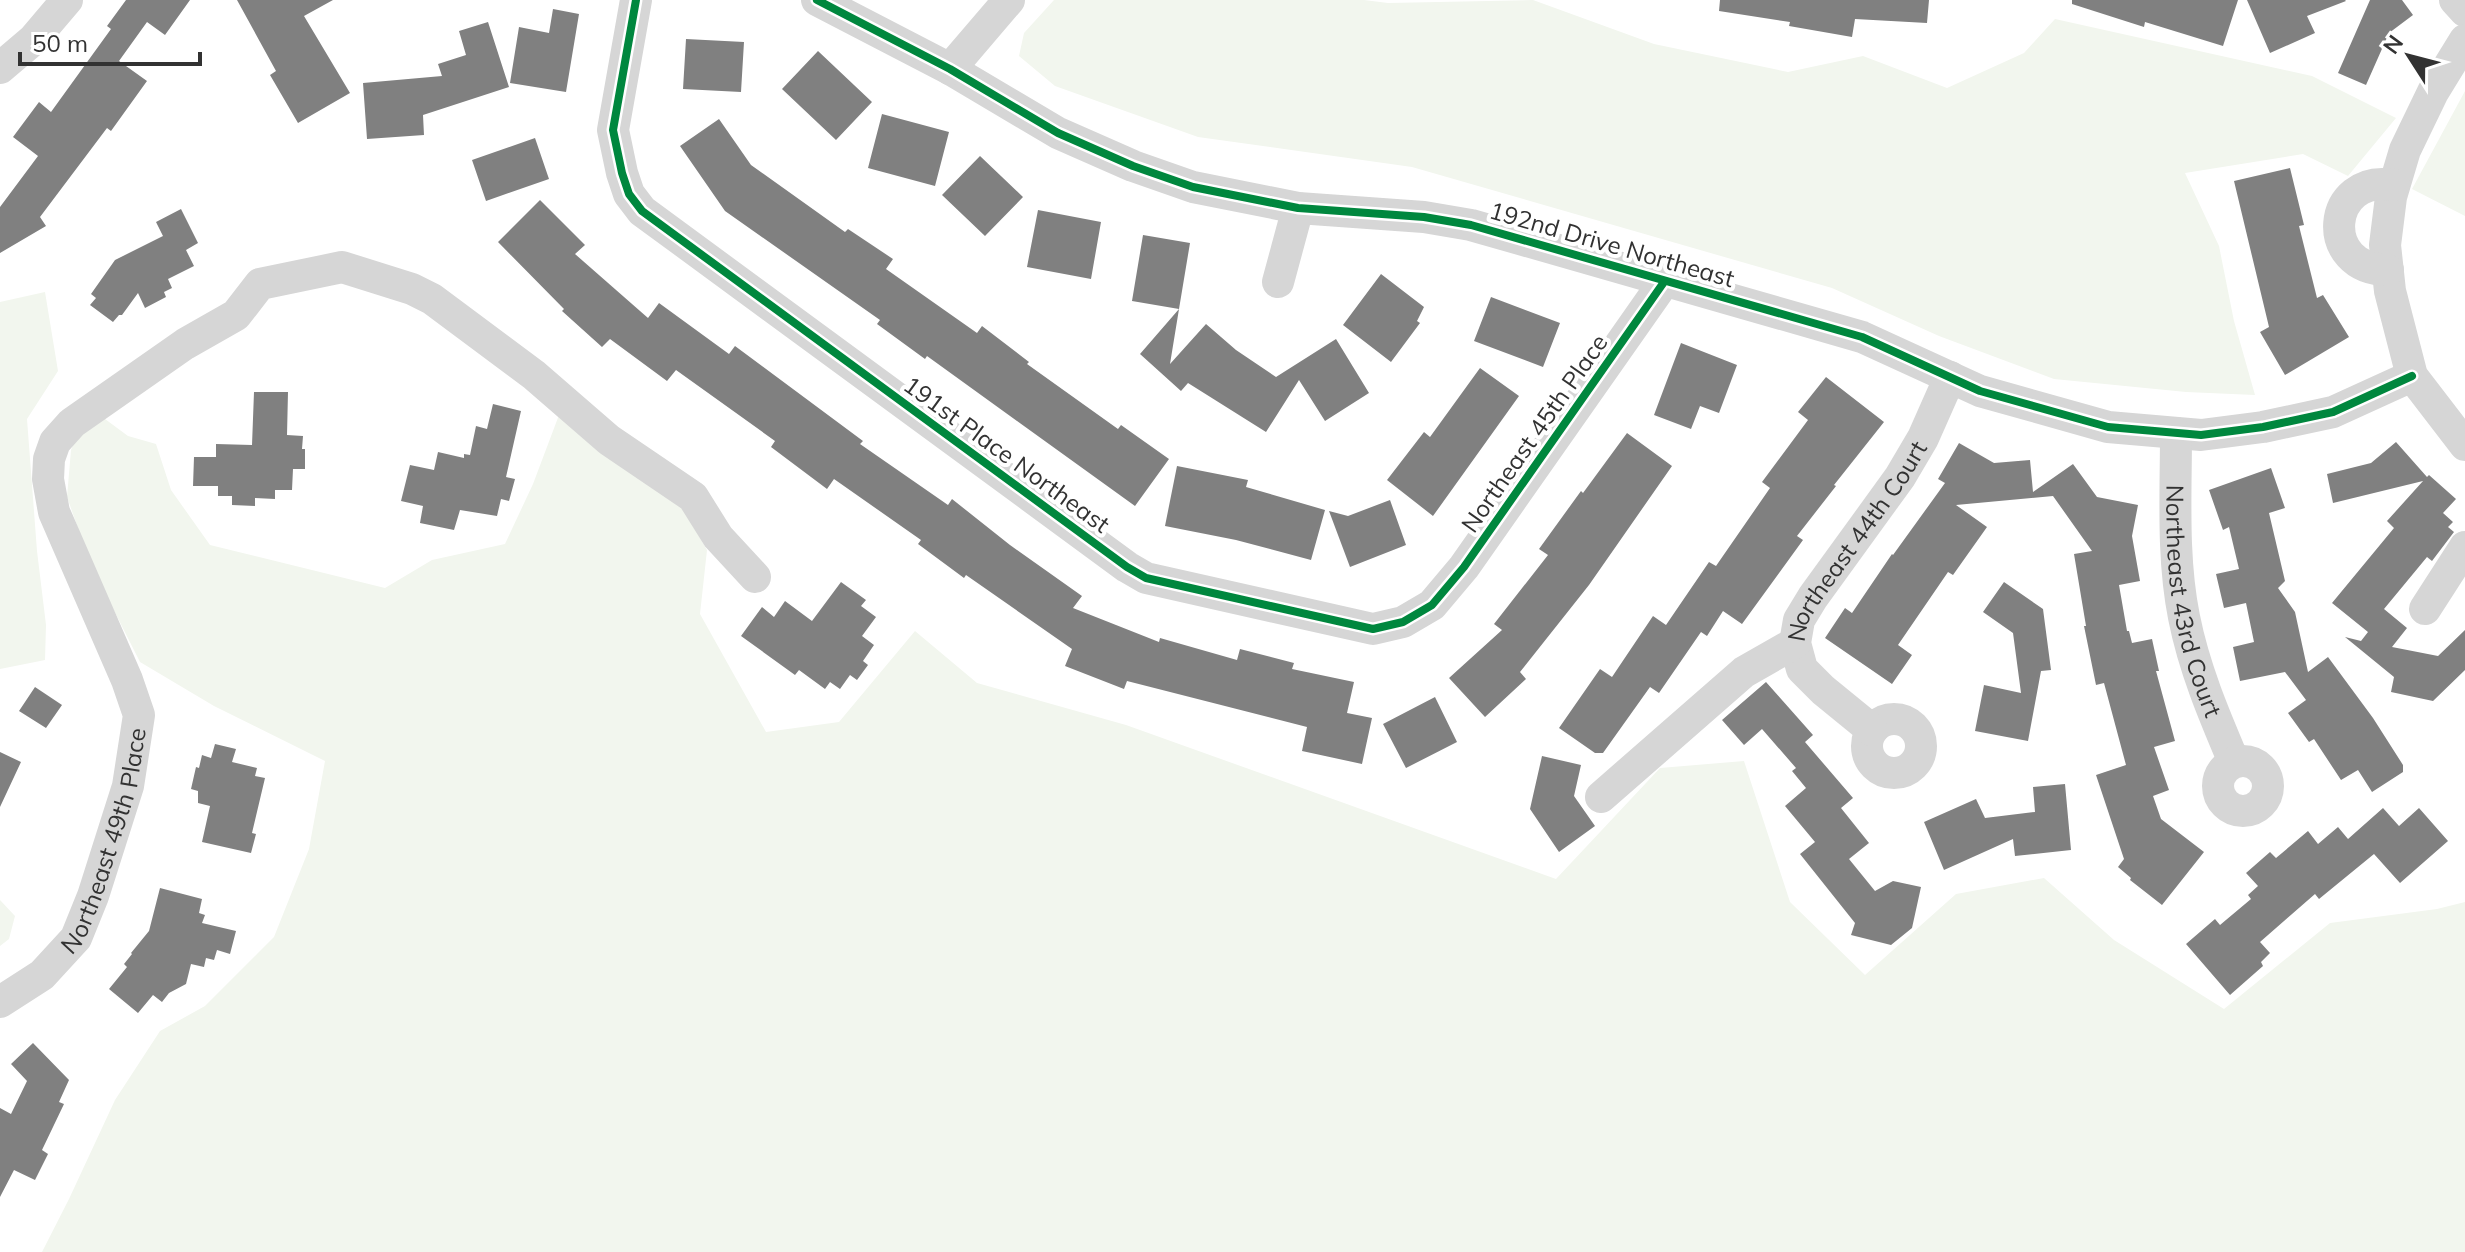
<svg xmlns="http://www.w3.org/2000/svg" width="2465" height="1252" viewBox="0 0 2465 1252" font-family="Mulish,sans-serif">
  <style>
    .green { fill: #f2f6ee }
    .building { fill: #808080 }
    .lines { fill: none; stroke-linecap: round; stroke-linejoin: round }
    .minor { stroke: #d6d6d6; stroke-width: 32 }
    .cycleway-casing { stroke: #fff; stroke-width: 13 }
    .cycleway { stroke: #00873e; stroke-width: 8 }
    .labels { text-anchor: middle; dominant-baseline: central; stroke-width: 8; stroke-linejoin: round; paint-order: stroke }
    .street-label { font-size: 24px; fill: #323232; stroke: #fff }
  </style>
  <rect width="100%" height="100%" fill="#fff"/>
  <!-- green -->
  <path class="green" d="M1054,0H1364L1388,3L1533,0L1654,44L1788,72L1863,56L1947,88L2024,53L2055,19L2312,76L2396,118L2348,176L2303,154L2185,173L2219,246L2234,321L2255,395L2186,392L2054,379L1939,336L1832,288L1412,167L1198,137L1055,86L1019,56L1024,33Z
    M2465,91V216L2412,189Z
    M45,292L58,371L27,419L37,551L46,625L45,660L0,669V302Z
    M559,415L681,505L707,550L700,614L766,732L839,722L915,631L977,683L1126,725L1556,879L1660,768L1744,761L1790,902L1865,975L1956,894L2044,878L2114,940L2224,1009L2330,923L2437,909L2465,902V1252H42L69,1199L115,1100L160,1031L205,1006L274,937L309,849L325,761L214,706L140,662L91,565L67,497L71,450L82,422L105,419L128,436L156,444L171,490L210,545L385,588L432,560L505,544L533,484Z
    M0,900L15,916L9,939L0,946Z"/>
  <!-- building -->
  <path class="building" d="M126,0H190L165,35L147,22L119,61L147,81L111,131L107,128L40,217L46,226L0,253V207L38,156L13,137L39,102L51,112L111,29L107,26Z
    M237,0H333L304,16L350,93L298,123L270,75L276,71Z
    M1720,0H1929L1927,23L1855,19L1852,37L1789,26L1790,22L1719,11Z
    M2072,0H2238L2223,46L2145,22L2144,27L2072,4Z
    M2247,0H2345L2346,1L2307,16L2315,33L2270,53Z
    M2370,0H2402L2413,15L2389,33L2366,85L2338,73Z
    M553,9L579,14L566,92L510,83L519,27L549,33Z
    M488,22L509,87L423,115L424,135L367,139L363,83L442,76L438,64L466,55L459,31Z
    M686,39L744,42L741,92L683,89Z
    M818,51L872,102L836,140L782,89Z
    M882,114L949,132L935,186L868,168Z
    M719,119L751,165L845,232L848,229L893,259L886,269L977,333L982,326L1029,362L1027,364L1118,429L1121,425L1169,459L1135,506L927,356L925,359L877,324L880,320L725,211L680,146Z
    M535,138L549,179L486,201L472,160Z
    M980,156L1023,197L985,236L942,195Z
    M2290,168L2304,225L2299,226L2317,298L2323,295L2349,337L2285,375L2260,332L2269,327L2234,181Z
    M540,200L585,245L575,254L648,318L659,303L729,354L735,346L863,441L860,444L948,505L952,499L1010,545L1082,596L1073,608L1159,642L1160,638L1237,660L1240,649L1294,663L1292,669L1354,682L1347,713L1372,718L1362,764L1302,751L1307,727L1127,681L1124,689L1065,666L1072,649L966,575L964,578L918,544L921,540L834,479L827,489L771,447L775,441L676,370L667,381L610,339L602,347L562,311L564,309L498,242Z
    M181,209L198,243L186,250L194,266L168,279L172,288L164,292L166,297L145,308L138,293L122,315H119L113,322L90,305L96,298L91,294L115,260L163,236L156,222Z
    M1038,210L1101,222L1091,279L1027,267Z
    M1143,235L1190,243L1179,309L1132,301Z
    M1381,274L1424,307L1417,321L1420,323L1391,362L1343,325Z
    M1491,297L1560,323L1543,367L1474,341Z
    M1179,309L1170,364L1206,324L1236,350L1276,377L1336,339L1369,393L1325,421L1299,380L1266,432L1188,383L1181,391L1140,354Z
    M1681,343L1737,365L1719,413L1700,406L1691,429L1654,415Z
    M1480,368L1519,396L1433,516L1387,480L1424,432L1430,437Z
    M1826,377L1884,422L1834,485L1836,486L1797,536L1803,540L1742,624L1723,611L1707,636L1701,632L1659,693L1650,687L1603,753H1595L1559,728L1600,669L1612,677L1653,616L1666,625L1709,562L1716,566L1770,488L1762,482L1808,420L1798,412Z
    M254,392H288L287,435L303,436L302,449H305V469H293L292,490H275V499L255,498V506L232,505V496H218V486H193L194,457H216V444L252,445Z
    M493,404L521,411L506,477L515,479L509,501L501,499L497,516L460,510L454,530L420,523L423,506L401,501L410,465L434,470L438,452L464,458V454L470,455L476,426L487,429Z
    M1627,433L1672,466L1589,585L1520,672L1526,679L1485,717L1449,678L1502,630L1494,624L1548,555L1539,549L1581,491L1583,493Z
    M2396,442L2427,477L2429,475L2456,499L2443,513L2453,522L2448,527L2454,532L2432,561L2427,557L2384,609L2407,628L2392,647L2438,656L2465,630V670L2433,701L2391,692L2394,677L2345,637L2361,641L2368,632L2332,603L2394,528L2387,521L2423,481L2333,503L2327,474L2371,463Z
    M1959,443L1994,463L2030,460L2033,492L2073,464L2097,497L2138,505L2132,536L2140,581L2119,585L2127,631H2129L2132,643L2152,639L2159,671H2156L2175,741L2154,747L2169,790L2153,796L2161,819L2204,852L2162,905L2130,880L2131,878L2118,867L2124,859L2096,775L2126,765L2104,683L2096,685L2084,626H2086L2074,554L2092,551L2053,496L1956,505L1987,527L1953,575L1948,572L1898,645L1912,655L1892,684L1825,638L1845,608L1852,613L1892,554L1893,555L1945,483L1938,479Z
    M1177,466L1248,480L1246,487L1325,510L1311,560L1236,540L1165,526Z
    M2271,468L2285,508L2269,513L2285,581L2278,588L2295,612L2308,672L2328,657L2373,718L2403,765V772L2372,792L2358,770L2341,780L2314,739L2309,742L2288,713L2306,700L2285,672L2240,681L2233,647L2254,642L2246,603L2224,608L2216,574L2239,569L2229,527L2223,530L2209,490Z
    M1390,500L1406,545L1350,567L1329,511L1348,516Z
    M841,582L866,600L861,606L876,617L862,636L874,645L863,661L868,665L857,680L850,675L840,689L830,682L825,689L799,670L795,675L741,636L762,607L774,617L785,601L812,621Z
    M2004,582L2043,609L2051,670L2041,671L2028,741L1975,731L1984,685L2021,693L2013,633L1983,612Z
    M1766,682L1813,735L1805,742L1853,798L1841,808L1869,843L1849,859L1875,891L1893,881L1921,887L1912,928L1891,945L1851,935L1855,923L1800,854L1815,842L1785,806L1806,788L1792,771L1796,768L1762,729L1744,745L1722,720Z
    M35,687L62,705L46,728L19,711Z
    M1435,697L1457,742L1406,768L1383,724Z
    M215,744L236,749L232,762L257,768L255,776L265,778L252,833L256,834L251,853L202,842L210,806L198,803V791L191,789L196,767L199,768L202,755L211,758Z
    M0,752L21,762L0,807Z
    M1542,756L1581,765L1574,796L1595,826L1559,852L1530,809Z
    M2065,784L2071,850L2015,856L2013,839L1944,870L1924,822L1976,799L1985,818L2035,812L2033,787Z
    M2383,808L2399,826L2419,808L2448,841L2400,883L2374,854L2319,899L2315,894L2260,942L2270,953L2261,962L2263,966L2230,995L2186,944L2215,919L2220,925L2251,899L2248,895L2258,886L2246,873L2270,852L2276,858L2308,831L2318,844L2338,827L2348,839Z
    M160,888L202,899L199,913L205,915L202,923L236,931L230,954L217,950L214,960L206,958L204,967L191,964L186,984L169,993L162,1002L153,995L138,1013L109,989L127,967L124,964L132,954L131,953L149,931Z
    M33,1043L69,1080L59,1102L64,1104L42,1150L48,1154L35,1180L14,1170L0,1197V1108L11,1114L27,1081L11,1064Z"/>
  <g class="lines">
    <!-- minor -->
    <g class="minor">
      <path d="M636,0L613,130L622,173L629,194L642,211L1127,567L1146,578L1373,629L1403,622L1432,605L1464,567L1664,282"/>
      <path d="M817,0L950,69L1058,133L1133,166L1193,187L1298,208L1424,217L1471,225L1862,337L1980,391L2108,427L2201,435L2263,427L2333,412L2412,376"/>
      <path d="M2455,0L2465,11"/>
      <path d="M2465,40L2433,92L2405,150L2391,197L2385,245L2390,291L2412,376L2465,445"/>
      <path d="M0,68L33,40L67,0"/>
      <path d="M950,69L1009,0"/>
      <path d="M2388,270C2318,270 2326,173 2394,185"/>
      <path d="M1278,282L1298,208"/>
      <path id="s1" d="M2176,433C2176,494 2172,557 2184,617C2194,668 2214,715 2234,762"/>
      <path d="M2425,609L2465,547"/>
      <circle cx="1894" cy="746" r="27"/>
      <path id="s2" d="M1872,730L1823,690L1802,669L1795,643L1799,620L1813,597L1900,477L1923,438L1950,377"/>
      <circle cx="2243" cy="786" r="25"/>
      <path d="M1601,797L1744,672L1795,643"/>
      <path id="s3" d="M0,1002L42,975L76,938L93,896L128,786L139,715L127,680L54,512L48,479L49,459L55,442L72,423L185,344L236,315L260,284L342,267L412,289L432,299L534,375L609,440L693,497L718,537L755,577"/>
    </g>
    <defs>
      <path id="cycleway" d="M636,0L613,130L622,173L629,194L642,211L1127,567L1146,578L1373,629L1403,622L1432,605L1464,567L1664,282
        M817,0L950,69L1058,133L1133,166L1193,187L1298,208L1424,217L1471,225L1862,337L1980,391L2108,427L2201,435L2263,427L2333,412L2412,376"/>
    </defs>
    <!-- cycleway casing -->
    <use href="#cycleway" class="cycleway-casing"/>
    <!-- cycleway -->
    <use href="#cycleway" class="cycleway"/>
  </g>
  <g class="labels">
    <!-- street labels -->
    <g class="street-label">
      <text transform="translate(1612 244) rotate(16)">192nd Drive Northeast</text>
      <text transform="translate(1534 433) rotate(-55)">Northeast 45th Place</text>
      <text transform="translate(1007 454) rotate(36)">191st Place Northeast</text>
      <text stroke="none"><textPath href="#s2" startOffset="240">Northeast 44th Court</textPath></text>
      <text stroke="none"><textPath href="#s1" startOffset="170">Northeast 43rd Court</textPath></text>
      <text stroke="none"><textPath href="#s3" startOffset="202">Northeast 49th Place</textPath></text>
    </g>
  </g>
  <!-- north arrow -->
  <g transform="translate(2409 56) rotate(306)" stroke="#ffffff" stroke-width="6" paint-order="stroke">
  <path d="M0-6L14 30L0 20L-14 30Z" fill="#323232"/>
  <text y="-12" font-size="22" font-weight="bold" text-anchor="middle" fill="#323232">N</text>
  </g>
  <!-- scale -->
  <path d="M20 52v12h180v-12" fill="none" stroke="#323232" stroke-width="4"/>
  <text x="32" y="52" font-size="24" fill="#323232" stroke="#ffffff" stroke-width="6" paint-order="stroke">50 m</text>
</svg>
